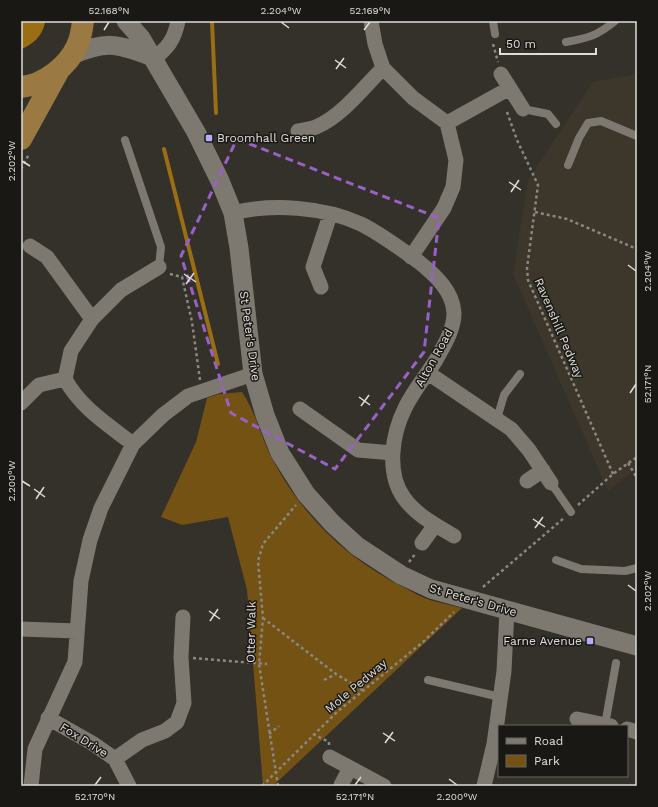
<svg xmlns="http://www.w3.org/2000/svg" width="658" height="807" viewBox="0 0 658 807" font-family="'Work Sans',sans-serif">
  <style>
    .built { fill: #3d362a }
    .green { fill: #735213 }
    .water { fill: #9a6e13 }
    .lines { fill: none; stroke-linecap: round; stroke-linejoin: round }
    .stream { stroke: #9a6e13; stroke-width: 4 }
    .path { stroke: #8b8883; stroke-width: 2.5; stroke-dasharray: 3 3; stroke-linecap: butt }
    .service { stroke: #7d7971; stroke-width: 8 }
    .minor { stroke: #7d7971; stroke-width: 15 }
    .tertiary { stroke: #7d7971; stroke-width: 19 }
    .trunk { stroke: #9a7a42; stroke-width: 22 }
    .marked { fill: none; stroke: #9961c7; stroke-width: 3; stroke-dasharray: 8 5; stroke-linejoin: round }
    .ticks { fill: none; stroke: #e0ddd9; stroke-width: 1.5 }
    .poi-dot { fill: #b5acf8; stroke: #1a1815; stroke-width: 1.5 }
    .labels { text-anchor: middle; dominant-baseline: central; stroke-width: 3; stroke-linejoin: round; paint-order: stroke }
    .poi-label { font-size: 12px; fill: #e0ddd9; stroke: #1a1815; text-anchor: start }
    .street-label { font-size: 12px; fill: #e0ddd9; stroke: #1a1815 }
    .neatline { fill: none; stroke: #e0ddd9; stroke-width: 1.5 }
    .ticks-label { font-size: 10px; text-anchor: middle; fill: #e0ddd9 }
  </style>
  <rect width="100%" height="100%" fill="#34302a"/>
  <!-- built -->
  <path class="built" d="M637,74V468L608,491L513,274L528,180L593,82Z"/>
  <!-- green -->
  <path class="green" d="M242,392C257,414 262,442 275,464C304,518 350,561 405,588C413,592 421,597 430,600C440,603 451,605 462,608L273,786H263L247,590L228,517L182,525L161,517L196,442L207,398L219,394Z"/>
  <!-- water -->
  <path class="water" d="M21,21H45C44,34 33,45 21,49Z"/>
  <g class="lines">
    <!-- stream -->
    <path class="stream" d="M212,21L216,113
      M164,149L218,364"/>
    <!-- path -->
    <path class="path" d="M493,44L498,62
      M507,112L517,140L538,185L527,268L528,280L613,474
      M21,169L29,154
      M535,212L567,219L637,249
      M170,274L182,277L192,322L200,380
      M628,463L637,478
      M578,505L613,474L637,457
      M409,562L416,553
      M483,587L564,518
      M263,618L336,674L364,691
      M193,658L267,664
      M324,680L336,674
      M269,734L279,726
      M313,734L329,742V745
      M262,786L337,712L423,642L454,612
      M278,786L259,664L263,618L258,561L263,544L296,505"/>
    <!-- service -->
    <path class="service" d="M493,21L495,34
      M566,42C588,38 597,36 615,21
      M523,109L548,114L556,124
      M125,140L161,247L159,267
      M568,165L579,138L588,123L601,121L637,136
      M497,419L504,395L520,374
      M551,483L571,512
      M556,560L581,569L625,571L637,568
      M428,680L500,697
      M605,725L616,663"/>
    <!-- minor -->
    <path class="minor" d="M371,21L375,44L383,68L413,98L447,123L456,160L453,187L444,208L411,257
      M153,60C168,47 174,41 178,21
      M501,74L523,109
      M447,123L510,88
      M298,131C304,130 311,129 316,127C342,116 363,88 383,68
      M233,213C272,203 324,207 361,224C381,234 401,249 419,262C435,275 453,291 454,313C454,330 444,345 436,360C426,376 413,391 405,408C392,434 386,473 404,498C416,515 437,526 454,536
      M30,246L47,257L92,319
      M321,287L313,267L330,215
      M428,373L511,429L529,450L551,483
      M21,403L39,385L65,379
      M300,409L358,450L393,453
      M133,444C107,424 81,408 65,379L71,351L92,319L121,290L159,267
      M527,481L543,470
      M422,543L435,525
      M21,629L77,631
      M48,718L92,743L115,759L129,786
      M577,719L611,726
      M627,729L637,732
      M330,757L384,786
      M115,759L142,740L165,731L177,722L184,703L181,657L183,617
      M341,785L350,768
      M31,786L35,749L75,662L81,581L90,540L101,508L133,444L163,415L188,396L253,374
      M484,786L494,744L504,671L507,610"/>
    <!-- tertiary -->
    <path class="tertiary" d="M126,21L141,38L196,132L220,181L233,213L239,248L253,374L265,415L280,453L306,494L332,523L357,546L401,575L431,589L637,646
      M72,55C106,41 115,43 150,56"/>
    <!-- trunk -->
    <path class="trunk" d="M21,87C44,85 68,66 77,46C81,38 82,29 83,21
      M21,139L59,70"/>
  </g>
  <!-- marked area -->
  <path class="marked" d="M237,139L439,218L424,352L335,469L231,413L181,256Z"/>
  <!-- ticks -->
  <path class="ticks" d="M281,22L289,28M104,30L109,22M364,30L370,22M335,60L346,68M336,69L344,58M22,161L30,166M509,182L521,190M511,192L519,180M628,265L636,271M184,274L196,282M186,284L194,273M630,393L636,384M359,397L370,405M361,406L369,395M22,481L30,486M34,489L45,497M36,499L44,487M533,519L545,527M535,528L543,517M628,585L636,591M209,611L220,619M210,621L218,609M383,733L395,741M385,743L393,732M449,779L457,785M95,785L101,777M355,785L361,777"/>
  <!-- markers -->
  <g class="poi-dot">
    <rect x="205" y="134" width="8" height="8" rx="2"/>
    <rect x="586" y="637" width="8" height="8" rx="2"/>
  </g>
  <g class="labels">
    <!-- poi labels -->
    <g class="poi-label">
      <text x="217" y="138">Broomhall Green</text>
      <text x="582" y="641" text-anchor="end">Farne Avenue</text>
    </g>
    <!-- street labels -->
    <g class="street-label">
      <text transform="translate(559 328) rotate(67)">Ravenshill Pedway</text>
      <text transform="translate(250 336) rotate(82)">St Peter's Drive</text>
      <text transform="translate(434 358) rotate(-61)">Alton Road</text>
      <text transform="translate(473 600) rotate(16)">St Peter's Drive</text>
      <text transform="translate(251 632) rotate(-89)">Otter Walk</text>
      <text transform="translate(356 686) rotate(-40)">Mole Pedway</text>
      <text transform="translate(84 740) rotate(32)">Fox Drive</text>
    </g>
  </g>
  <!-- border -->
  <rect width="658" height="807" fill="none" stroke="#1a1815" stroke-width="44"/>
  <!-- legend -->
  <rect x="498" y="725" width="130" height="52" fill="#1a1815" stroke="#696763"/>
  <rect x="506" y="738" width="20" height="6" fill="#7d7971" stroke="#696763"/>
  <text x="534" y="745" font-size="12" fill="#e0ddd9">Road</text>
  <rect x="506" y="755" width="20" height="12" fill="#735213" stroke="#696763"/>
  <text x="534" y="765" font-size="12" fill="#e0ddd9">Park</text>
  <!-- scale -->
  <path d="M500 48v6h96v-6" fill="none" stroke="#e0ddd9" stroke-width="2"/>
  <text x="506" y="48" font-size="12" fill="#e0ddd9" stroke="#1a1815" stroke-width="3" paint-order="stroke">50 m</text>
  <rect x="22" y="22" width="614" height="763" class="neatline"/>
  <g class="ticks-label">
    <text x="109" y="14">52.168°N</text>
    <text x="281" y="14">2.204°W</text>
    <text x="370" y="14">52.169°N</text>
    <text transform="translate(11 161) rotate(-90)" y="4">2.202°W</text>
    <text transform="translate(647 271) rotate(-90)" y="4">2.204°W</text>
    <text transform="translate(647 384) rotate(-90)" y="4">52.171°N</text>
    <text transform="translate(11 481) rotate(-90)" y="4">2.200°W</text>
    <text transform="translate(647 591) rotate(-90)" y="4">2.202°W</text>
    <text x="95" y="800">52.170°N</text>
    <text x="355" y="800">52.171°N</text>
    <text x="457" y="800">2.200°W</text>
  </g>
</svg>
